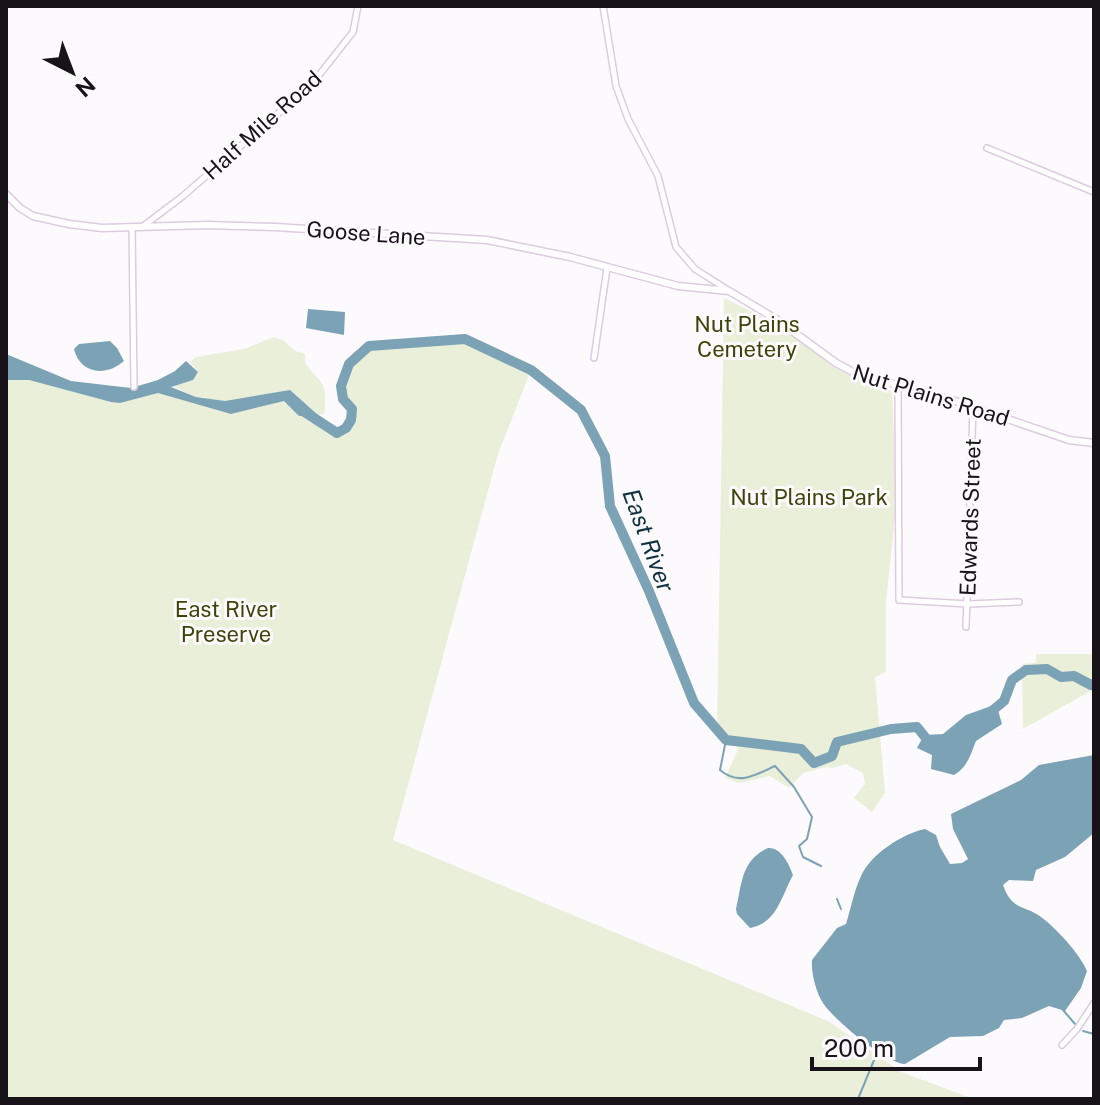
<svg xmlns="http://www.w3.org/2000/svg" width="1100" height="1105" viewBox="0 0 1100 1105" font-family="'Public Sans',sans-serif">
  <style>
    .green { fill: #e9efd8 }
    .water { fill: #7ca2b5 }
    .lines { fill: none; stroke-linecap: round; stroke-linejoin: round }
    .stream { stroke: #7ca2b5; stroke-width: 2 }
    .river { stroke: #7ca2b5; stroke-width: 10 }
    .minor-casing { stroke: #dcccdf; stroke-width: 8 }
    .tertiary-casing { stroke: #dcccdf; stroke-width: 9 }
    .minor { stroke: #fff; stroke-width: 5 }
    .tertiary { stroke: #fff; stroke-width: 6 }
    .labels { text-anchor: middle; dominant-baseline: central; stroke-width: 6; stroke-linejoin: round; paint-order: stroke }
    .street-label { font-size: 22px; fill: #181319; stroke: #fdfafe }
    .park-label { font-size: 22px; fill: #3b4407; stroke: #fdfafe }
    .water-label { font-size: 24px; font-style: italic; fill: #0f3141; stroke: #fdfafe }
  </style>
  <rect width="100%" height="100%" fill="#fdfafe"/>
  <!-- green -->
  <path class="green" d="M724,298L785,328L833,367L862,381L892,391L897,499L886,601V672L875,677L885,793L872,812L854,798L865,784L863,773L846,764L833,768L827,767L803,773L789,788L770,776L739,783L725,778L738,750L735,743L717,733Z
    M274,337L283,340L295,351L305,354V363C323,386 328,382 324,414L318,415L290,390L229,401L286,397L304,407L311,417L337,433C372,415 328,397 349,364C353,358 365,347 372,346C387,342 449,337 464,339C480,341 515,362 531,370L498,454L393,840L830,1022L901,1072L974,1099H6V380H29L111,402C122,403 155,395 164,388L192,399L210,398L196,397L170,385L193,380L198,372L190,362L196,357L244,349Z
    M1036,654H1094V689L1023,729L1022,664L1036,663Z"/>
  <!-- water -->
  <path class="water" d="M308,309L345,312L344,335L306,328Z
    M110,341L117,348L124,361C106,377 80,374 74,349L79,344Z
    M6,354L71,381L131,388L158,380L175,371L186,361L198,372L193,380L171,387L196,397L225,401L290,390L318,415L299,416L284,401L231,414L158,393L120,403L111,402L29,380H6Z
    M994,705L997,707L1002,724L976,741C971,753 968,767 954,775L931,769L932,755L917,748L924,735L943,734L966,715Z
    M1094,755V833L1065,857L1036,870L1033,881L1009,880L1003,885C1012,911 1025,905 1041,917C1056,928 1080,954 1087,971L1081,988L1065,1011L1049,1006L1022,1018L1004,1020L999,1028L983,1036L950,1037L905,1064C887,1064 834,1020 823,1003C816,992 811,973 812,960L837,928L846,924C851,908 854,891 861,876C871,854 902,834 925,829L936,835L940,847L950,864L962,863L968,859L953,829L951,814L1021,780L1039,765Z
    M768,848C781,847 789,864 793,875C781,897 777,923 750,928L737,914L736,909C742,884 741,860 768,848Z"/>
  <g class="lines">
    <!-- stream -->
    <path class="stream" d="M726,740L720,770C739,786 755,775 775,766L794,787L812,817L807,839L799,846L803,857L821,866
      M837,899L841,909
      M1063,1010L1075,1024
      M1083,1031L1094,1034
      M858,1099L879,1048"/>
    <!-- river -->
    <path class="river" d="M300,409L337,433L346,428L351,420L352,409L343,399L341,386L349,364L369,346L465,339L531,370L581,410L605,456L610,506L649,591L694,703L726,740L801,749L814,763L832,756L837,742L891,729L917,727L929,742H932
      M987,715L1004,701L1012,680L1026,670L1047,669L1061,677L1074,676L1091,685L1094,684"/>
    <defs>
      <path id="minor" d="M603,6L616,86L628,119L658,176L676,247L695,269L728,290
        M987,148L1094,192
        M132,227L134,387
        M142,227L183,196L312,84L353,32L358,6
        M594,358L607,268
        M898,385L899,600L968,604L1019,602
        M966,627L973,407
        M1062,1045L1077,1029L1094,1003"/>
      <path id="tertiary" d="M6,194L20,208L33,216L69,224L102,228L207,225L275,227L487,240L570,257L678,286L729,291L776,319L836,363L857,374L949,399L1069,440L1094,443"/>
    </defs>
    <!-- minor casing -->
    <use href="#minor" class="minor-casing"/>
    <!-- tertiary casing -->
    <use href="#tertiary" class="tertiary-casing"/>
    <!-- minor -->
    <use href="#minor" class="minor"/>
    <!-- tertiary -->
    <use href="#tertiary" class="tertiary"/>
  </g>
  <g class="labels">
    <!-- street labels -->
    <g class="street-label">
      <text transform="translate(262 125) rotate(-42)">Half Mile Road</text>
      <text transform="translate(366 233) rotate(4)">Goose Lane</text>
      <text transform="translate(931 395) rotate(17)">Nut Plains Road</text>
      <text transform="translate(970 517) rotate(-88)">Edwards Street</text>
    </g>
    <!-- park labels -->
    <g class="park-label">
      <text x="747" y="324">Nut Plains<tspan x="747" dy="25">Cemetery</tspan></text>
      <text x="809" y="497">Nut Plains Park</text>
      <text x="226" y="609">East River<tspan x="226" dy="25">Preserve</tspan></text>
    </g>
    <!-- water labels -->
    <g class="water-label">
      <text transform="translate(649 540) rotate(70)">East River</text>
    </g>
  </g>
  <!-- border -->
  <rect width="1100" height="1105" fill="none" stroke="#181319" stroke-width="16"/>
  <!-- north arrow -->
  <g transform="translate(72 72) rotate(138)" stroke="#fdfafe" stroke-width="6" paint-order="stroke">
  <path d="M0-6L14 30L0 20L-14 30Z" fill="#181319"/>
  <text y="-12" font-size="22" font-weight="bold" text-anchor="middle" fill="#181319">N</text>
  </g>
  <!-- scale -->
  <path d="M812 1057v12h168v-12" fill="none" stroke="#181319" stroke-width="4"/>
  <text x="824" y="1057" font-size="24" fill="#181319" stroke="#fdfafe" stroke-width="6" paint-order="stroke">200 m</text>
</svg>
